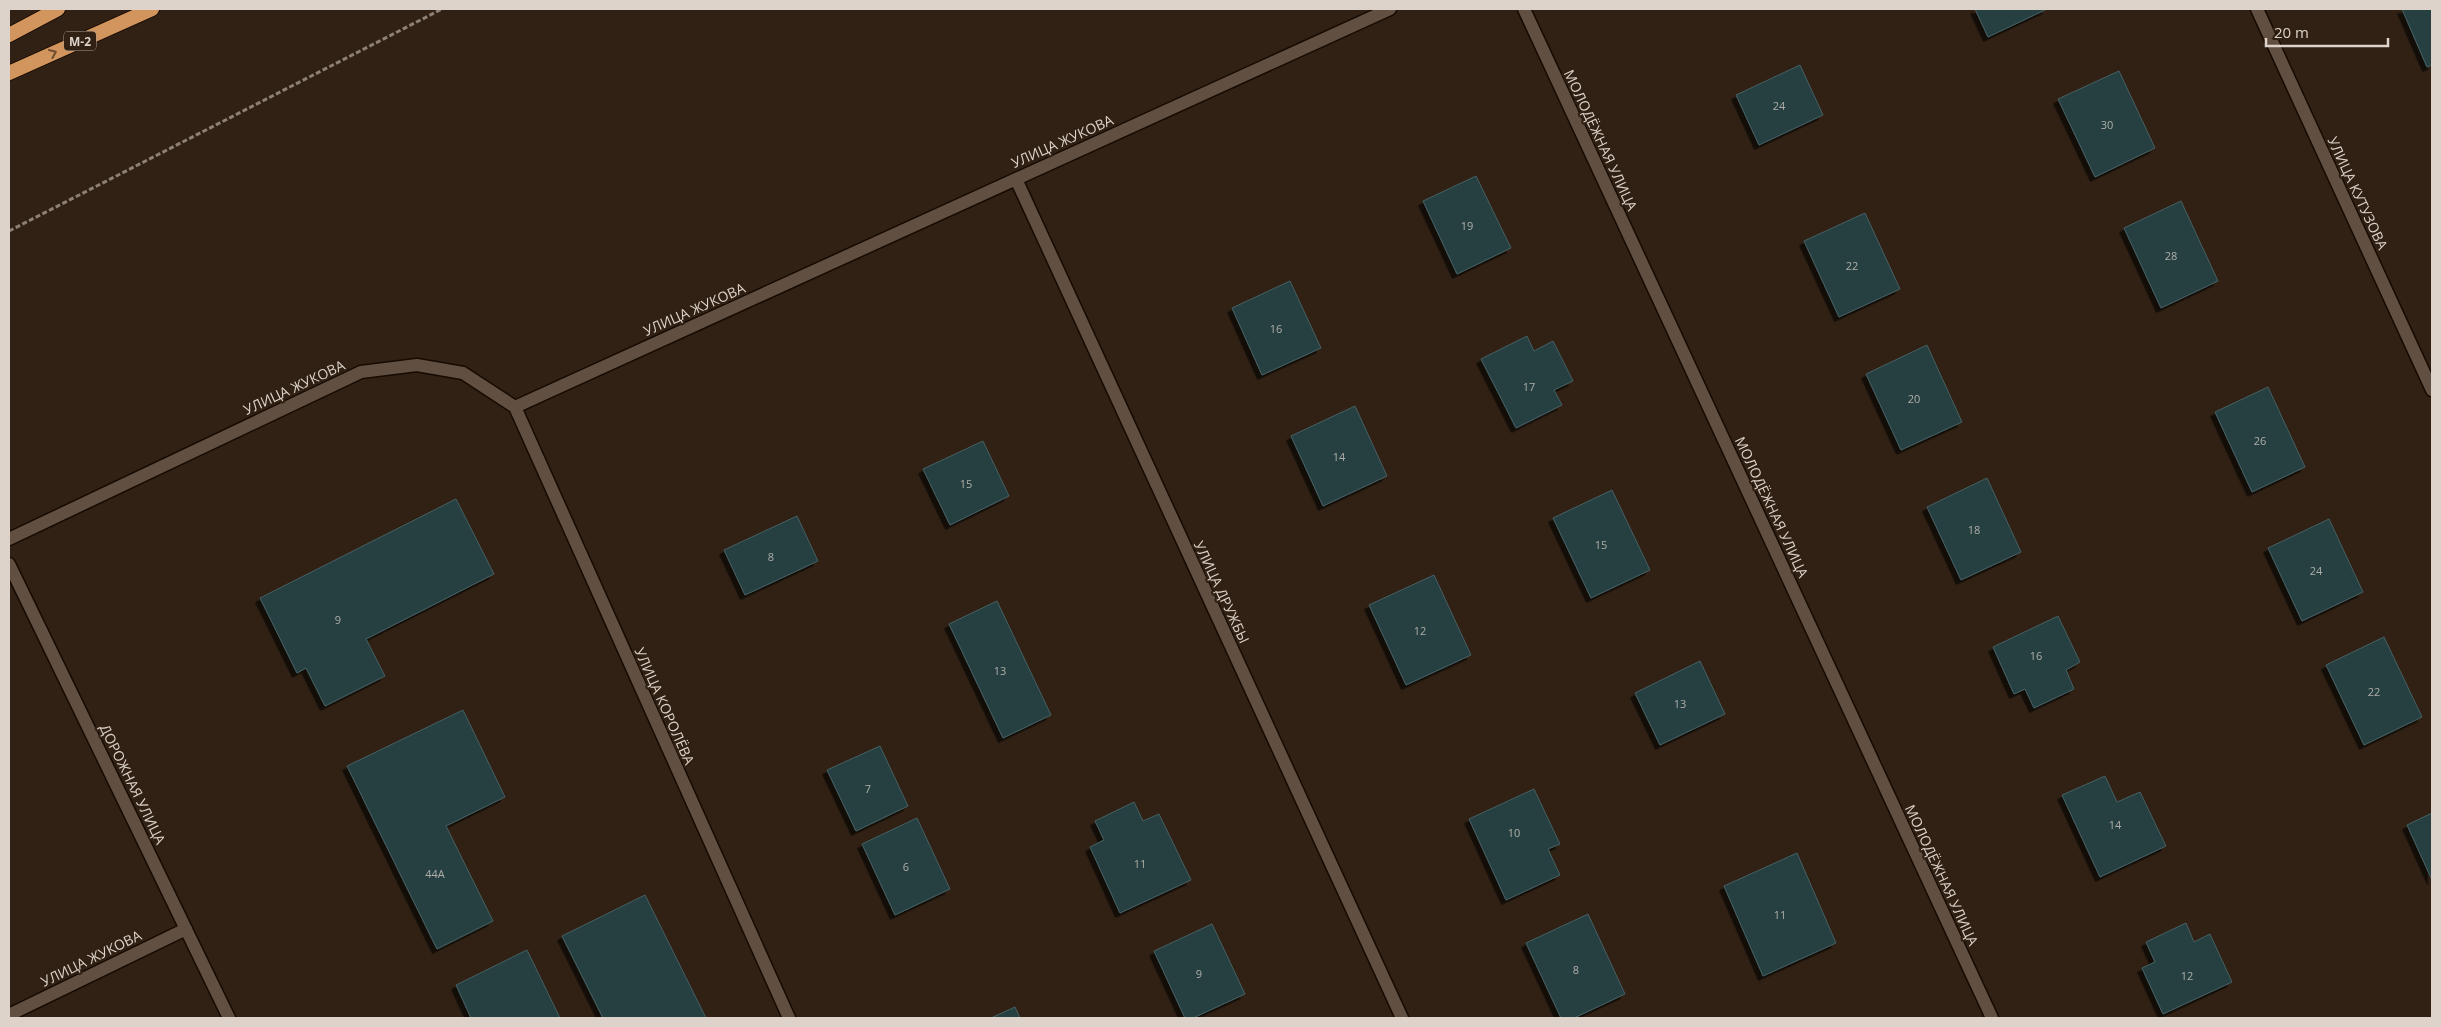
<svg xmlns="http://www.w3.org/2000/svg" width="2441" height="1027" viewBox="0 0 2441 1027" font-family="'Open Sans',sans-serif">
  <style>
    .building { fill: #264043; stroke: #466063; filter: url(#shadow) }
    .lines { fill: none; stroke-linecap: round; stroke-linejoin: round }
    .minor-casing { stroke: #170a01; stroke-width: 15 }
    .tertiary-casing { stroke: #170a01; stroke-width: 15 }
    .trunk-casing { stroke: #170a01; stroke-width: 16 }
    .path { stroke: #8d8176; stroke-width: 3; stroke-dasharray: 5 2.5; stroke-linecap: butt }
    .minor { stroke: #615042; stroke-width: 12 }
    .tertiary { stroke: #615042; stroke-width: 12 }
    .trunk { stroke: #d1955d; stroke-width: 14 }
    .oneway { stroke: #704f31 }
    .labels { text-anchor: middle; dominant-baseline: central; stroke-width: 4.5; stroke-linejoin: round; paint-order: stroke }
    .number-label { font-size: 11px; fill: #afaea8 }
    .shield { fill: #302114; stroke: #a99e93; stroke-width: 1 }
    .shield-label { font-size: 12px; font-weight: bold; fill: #ddd3ca }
    .street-label { font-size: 14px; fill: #ddd3ca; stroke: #302114 }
  </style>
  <defs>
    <filter id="shadow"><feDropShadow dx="-4.5" dy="4.5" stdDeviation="0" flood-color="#0009"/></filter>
  </defs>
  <rect width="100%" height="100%" fill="#302114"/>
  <!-- building -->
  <path class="building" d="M1975,9H2047L1988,37Z
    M2402,9H2432V65L2427,67Z
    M1800,65L1823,115L1759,145L1736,95Z
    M2119,71L2155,148L2095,177L2058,99Z
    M1476,176L1511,248L1457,274L1423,201Z
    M2181,201L2218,281L2161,308L2124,228Z
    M1865,213L1900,289L1839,317L1804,241Z
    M1290,281L1321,348L1262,375L1232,308Z
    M1527,336L1534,351L1553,341L1573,381L1554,390L1562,405L1516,428L1481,359Z
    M1927,345L1962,422L1901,450L1866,374Z
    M2268,387L2305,467L2252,492L2215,412Z
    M1355,406L1387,476L1323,506L1291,436Z
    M983,441L1009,496L950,525L923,469Z
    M1987,478L2021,552L1961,580L1927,507Z
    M1612,490L1650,570L1591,598L1553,518Z
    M456,499L494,574L366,639L385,676L325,706L306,668L297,673L260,598Z
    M797,516L818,561L745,595L724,550Z
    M2329,519L2363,592L2302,621L2268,548Z
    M1434,575L1471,655L1406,685L1369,605Z
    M997,601L1051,715L1003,738L949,624Z
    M2058,616L2080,662L2066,670L2074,689L2034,708L2025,689L2014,694L1993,647Z
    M2384,637L2422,717L2364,745L2326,665Z
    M1700,661L1725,714L1660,745L1635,693Z
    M463,710L505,797L446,826L493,921L437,949L347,766Z
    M880,746L908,806L856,831L827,770Z
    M2105,776L2117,802L2140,792L2166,846L2100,877L2062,795Z
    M1534,789L1560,844L1548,849L1560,875L1506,900L1469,819Z
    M1134,802L1143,821L1159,814L1191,880L1120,913L1090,847L1104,840L1095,821Z
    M2432,813V880L2407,825Z
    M917,818L950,889L895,915L862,844Z
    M1797,853L1836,943L1763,976L1724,886Z
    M645,895L706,1018H603L562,936Z
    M1588,914L1625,994L1574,1018H1561L1526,943Z
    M2186,923L2194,942L2210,934L2232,982L2163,1014L2142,968L2155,962L2146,942Z
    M1212,924L1245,994L1193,1018H1185L1154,951Z
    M527,950L560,1018H471L456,985Z
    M1015,1007L1020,1018H991Z"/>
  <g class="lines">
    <defs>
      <path id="minor" d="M1524,9L1992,1018
        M2257,9L2432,390
        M1016,179L1402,1018
        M515,407L789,1018
        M9,539L361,372L417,365L463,373L515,407L1390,9
        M9,1015L186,929"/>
      <path id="tertiary" d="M9,564L229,1018"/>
      <path id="trunk" d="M9,35L58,9
        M9,73L152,9"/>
    </defs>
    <!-- minor casing -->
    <use href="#minor" class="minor-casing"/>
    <!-- tertiary casing -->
    <use href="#tertiary" class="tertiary-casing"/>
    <!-- trunk casing -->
    <use href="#trunk" class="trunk-casing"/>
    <!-- path -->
    <path class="path" d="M9,231L442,9"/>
    <!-- minor -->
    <use href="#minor" class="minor"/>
    <!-- tertiary -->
    <use href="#tertiary" class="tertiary"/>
    <!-- trunk -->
    <use href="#trunk" class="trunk"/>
  </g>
  <!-- one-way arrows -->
  <defs><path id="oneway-chevron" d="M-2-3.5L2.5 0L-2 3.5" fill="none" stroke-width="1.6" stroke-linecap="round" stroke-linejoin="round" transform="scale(1.25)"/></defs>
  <use class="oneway" href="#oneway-chevron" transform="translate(53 53) rotate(-24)"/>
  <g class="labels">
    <!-- number labels -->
    <g class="number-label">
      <text x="1779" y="105">24</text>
      <text x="2107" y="124">30</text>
      <text x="1467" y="225">19</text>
      <text x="2171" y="255">28</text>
      <text x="1852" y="265">22</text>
      <text x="1276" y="328">16</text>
      <text x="1529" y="386">17</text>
      <text x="1914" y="398">20</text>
      <text x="2260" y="440">26</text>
      <text x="1339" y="456">14</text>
      <text x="966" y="483">15</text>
      <text x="1974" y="529">18</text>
      <text x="1601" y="544">15</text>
      <text x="771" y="556">8</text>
      <text x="2316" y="570">24</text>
      <text x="338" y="619">9</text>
      <text x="1420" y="630">12</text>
      <text x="2036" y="655">16</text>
      <text x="1000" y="670">13</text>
      <text x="2374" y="691">22</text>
      <text x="1680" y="703">13</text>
      <text x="868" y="788">7</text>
      <text x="2115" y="824">14</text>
      <text x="1514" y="832">10</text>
      <text x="1140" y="863">11</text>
      <text x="906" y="866">6</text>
      <text x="435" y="873">44А</text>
      <text x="1780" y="914">11</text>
      <text x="1576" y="969">8</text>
      <text x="1199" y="973">9</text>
      <text x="2187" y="975">12</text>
    </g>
    <!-- shield labels -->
    <rect class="shield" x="64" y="31.5" width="32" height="19" rx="4"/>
    <g class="shield-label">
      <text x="80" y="41">М-2</text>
    </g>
    <!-- street labels -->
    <g class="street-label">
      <text transform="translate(1601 140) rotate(65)">МОЛОДЁЖНАЯ УЛИЦА</text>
      <text transform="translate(1062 141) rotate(-24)">УЛИЦА ЖУКОВА</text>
      <text transform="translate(2358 193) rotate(65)">УЛИЦА КУТУЗОВА</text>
      <text transform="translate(694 309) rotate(-24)">УЛИЦА ЖУКОВА</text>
      <text transform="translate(294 387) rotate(-25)">УЛИЦА ЖУКОВА</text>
      <text transform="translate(1772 507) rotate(65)">МОЛОДЁЖНАЯ УЛИЦА</text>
      <text transform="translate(1222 592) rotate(65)">УЛИЦА ДРУЖБЫ</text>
      <text transform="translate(665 706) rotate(66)">УЛИЦА КОРОЛЁВА</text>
      <text transform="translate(133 784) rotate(64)">ДОРОЖНАЯ УЛИЦА</text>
      <text transform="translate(1942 875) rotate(65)">МОЛОДЁЖНАЯ УЛИЦА</text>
      <text transform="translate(91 958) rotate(-26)">УЛИЦА ЖУКОВА</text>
    </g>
  </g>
  <!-- border -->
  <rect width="2441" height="1027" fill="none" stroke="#ddd3ca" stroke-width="20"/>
  <!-- scale -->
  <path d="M2266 38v8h122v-8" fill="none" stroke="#ddd3ca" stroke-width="2.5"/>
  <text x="2274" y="38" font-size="15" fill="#ddd3ca" stroke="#302114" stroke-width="4" paint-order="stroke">20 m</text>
</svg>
